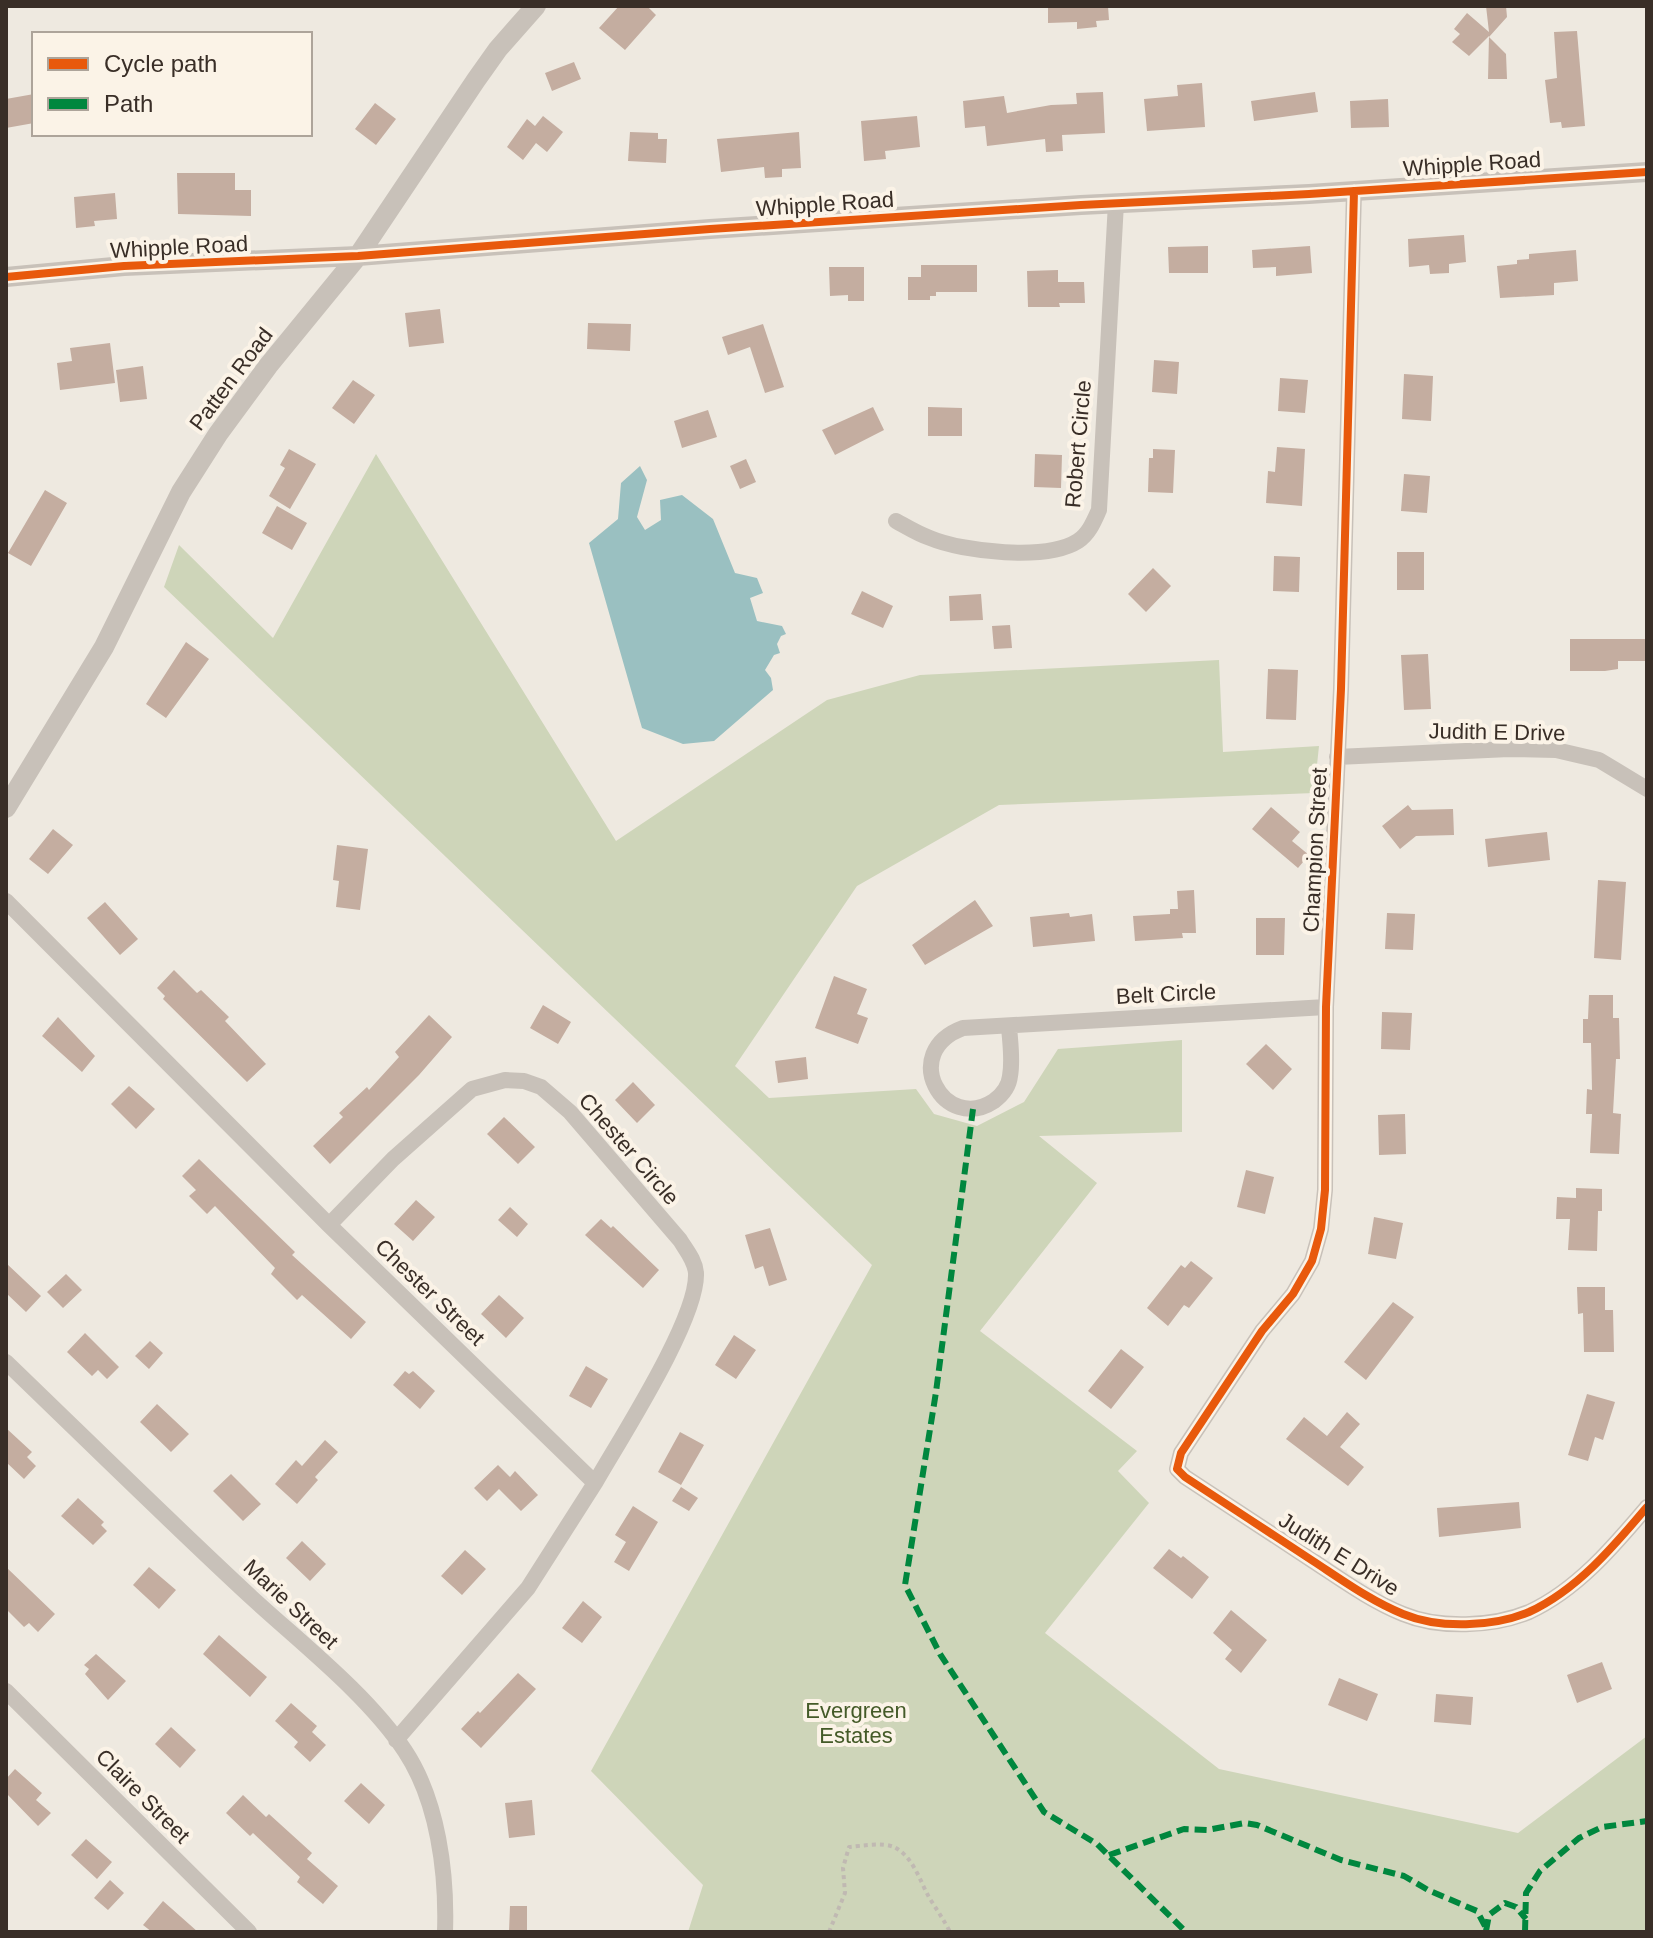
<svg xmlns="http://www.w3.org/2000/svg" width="1653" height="1938" viewBox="0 0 1653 1938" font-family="Helvetica,sans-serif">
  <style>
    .green { fill: #ced5b9 }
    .water { fill: #9ac0c1 }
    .building { fill: #c4ada0 }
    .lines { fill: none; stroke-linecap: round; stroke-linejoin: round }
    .path { stroke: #c0b9b2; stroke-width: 4; stroke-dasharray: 4 4; stroke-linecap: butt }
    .minor { stroke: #c8c1b9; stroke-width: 16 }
    .tertiary { stroke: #c8c1b9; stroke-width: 20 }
    .quiet { stroke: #00873e; stroke-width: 6; stroke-dasharray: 12 6; stroke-linecap: butt }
    .cycleway-casing { stroke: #fbf3e7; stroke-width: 13 }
    .cycleway { stroke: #e8590c; stroke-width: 8 }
    .labels { text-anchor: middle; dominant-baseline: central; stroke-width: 8; stroke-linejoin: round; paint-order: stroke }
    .street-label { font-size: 22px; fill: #392e27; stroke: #fbf3e7 }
    .park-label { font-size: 22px; fill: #445a28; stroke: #fbf3e7 }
  </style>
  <rect width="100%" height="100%" fill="#eee9e0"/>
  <!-- green -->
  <path class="green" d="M376,454L616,841L827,700L920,675L1219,660L1223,752L1319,746L1314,793L999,805L857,886L735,1066L769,1098L916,1089L934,1114L977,1126L1024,1102L1058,1049L1182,1040V1132L1039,1136L1097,1183L980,1331L1137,1451L1118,1471L1149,1503L1045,1633L1219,1769L1518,1833L1647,1736V1932H688L703,1885L591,1771L872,1265L164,587L179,545L273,638Z"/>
  <!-- water -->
  <path class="water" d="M640,466L647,480L637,517L645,530L661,520L660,500L682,495L713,519L735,573L757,578L763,593L750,598L757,621L782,626L786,634L781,636L777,644L780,653L774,655L765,670L771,678L773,690L714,741L683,744L642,728L589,543L618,519L621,483Z"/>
  <!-- building -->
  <path class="building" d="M619,6H647L656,15L625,50L599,28Z
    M1048,6H1108L1109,20L1096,21L1097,27L1077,29V22L1048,23Z
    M1486,6H1506L1507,17L1489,37L1506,54L1507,79H1488L1489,36L1469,56L1452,42L1460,34L1454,29L1467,13L1489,32Z
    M1577,31L1585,126L1562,128L1561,122L1550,123L1545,80L1557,78L1554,32Z
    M574,62L581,79L552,91L545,73Z
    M1202,83L1205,127L1147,131L1144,99L1178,96L1177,85Z
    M1103,92L1105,133L1062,135L1063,151L1046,152L1045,139L987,146L985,126L965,128L963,101L1004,96L1007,113L1051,105L1077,104L1076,93Z
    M1315,92L1318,112L1254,121L1251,101Z
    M34,94V123L6,128V99Z
    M1388,99L1389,127L1351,128L1350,101Z
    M375,103L396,119L376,145L355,129Z
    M543,116L563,132L547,152L536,143L523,160L507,147L527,119L535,126Z
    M917,116L920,147L885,151L886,159L864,161L861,121Z
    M630,132L658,133V139H667L666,163L628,161Z
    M799,132L801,168L782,169V177L765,178L764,167L721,172L717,139Z
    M177,173H235V190H251V216L178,214Z
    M115,193L117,219L94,221L95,226L76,228L74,197Z
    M1464,235L1466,262L1449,264V273L1430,274L1429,265L1409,267L1408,239Z
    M1208,246V273H1169L1168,247Z
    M1310,246L1312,273L1276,276V267L1253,268L1252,250Z
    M1576,250L1578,281L1554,283V295L1500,298L1497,266L1517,264V260L1529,259V254Z
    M921,265H977V292H936V296H930V300H908V277H921Z
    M829,267H864V301H848V295L830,296Z
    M1058,270V282H1084L1085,303H1059L1060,307H1028L1027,271Z
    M440,309L444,343L409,347L405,313Z
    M588,323L631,324L630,351L587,349Z
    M763,324L784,387L765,393L750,347L728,355L722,337Z
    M110,343L115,383L60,390L57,363L72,361L70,348Z
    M1154,360L1179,362L1177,394L1152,392Z
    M143,366L147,399L120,402L116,370Z
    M1404,374L1433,376L1431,421L1402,419Z
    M1280,378L1308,380L1305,413L1278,411Z
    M353,380L375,395L354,424L332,408Z
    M873,407L884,430L835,455L822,430Z
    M928,407L962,408V436H928Z
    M708,410L717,437L682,448L674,421Z
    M1277,447L1305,449L1302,506L1266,503L1268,471L1275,472Z
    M289,449L316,464L290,509L269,496L285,468L280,465Z
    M1153,449L1175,450L1173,493L1148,492L1149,458H1153Z
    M1035,454L1062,455L1061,488L1034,487Z
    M746,459L756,482L740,489L730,466Z
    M1404,474L1430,476L1427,513L1401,511Z
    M45,490L67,503L31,566L8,553Z
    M277,506L307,523L292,550L262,533Z
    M1397,552H1424V590H1397Z
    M1274,556L1300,557L1299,592L1273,591Z
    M1153,568L1171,586L1146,612L1128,594Z
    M862,591L893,606L883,628L851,614Z
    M981,594L983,620L950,621L949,596Z
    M1010,625L1012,648L994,649L992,626Z
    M1570,639H1647V661H1618V669L1605,671H1570Z
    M186,642L209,659L166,718L146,704Z
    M1428,654L1431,709L1404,710L1401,655Z
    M1268,669L1298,670L1296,720L1266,719Z
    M1408,805L1412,810L1453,809L1454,835L1416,836L1400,849L1382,826Z
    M1271,807L1300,832L1292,841L1309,855L1298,868L1252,829Z
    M53,829L73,845L48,874L29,859Z
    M1547,832L1550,860L1488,867L1485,839Z
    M337,845L368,849L360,910L336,907L339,881L333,880Z
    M1598,880L1626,882L1621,960L1594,958Z
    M1194,890L1196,933H1182L1183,938L1135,941L1133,916L1170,914V909H1178L1177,891Z
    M975,900L993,926L925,965L912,945Z
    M105,902L138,939L120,955L87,918Z
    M1069,913L1070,917L1092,914L1095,941L1033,947L1030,917Z
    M1387,913L1415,914L1413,950L1385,949Z
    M1256,918H1285L1284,955H1256Z
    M174,970L197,993L201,990L229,1017L225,1021L266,1064L247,1082L163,999L165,996L157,988Z
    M834,976L867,989L857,1014L868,1018L858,1044L815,1028Z
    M1589,995H1613V1018H1619L1620,1059H1616L1613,1113L1621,1114L1619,1154L1590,1153L1592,1114H1586L1587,1089L1592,1090L1591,1043H1583V1019H1588Z
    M543,1005L571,1022L558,1044L530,1028Z
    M1382,1012L1412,1013L1410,1050L1381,1049Z
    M429,1015L452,1037L419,1075L330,1164L313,1146L343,1117L339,1113L367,1087L369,1090L399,1057L395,1052Z
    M58,1017L95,1056L82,1072L42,1036Z
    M1266,1044L1292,1069L1273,1090L1246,1064Z
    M806,1057L808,1079L778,1083L775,1061Z
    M633,1082L655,1105L637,1123L615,1100Z
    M129,1086L155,1109L136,1129L111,1104Z
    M1405,1114L1406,1154L1379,1155L1378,1115Z
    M504,1117L535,1147L518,1164L487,1134Z
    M199,1159L295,1252L292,1255L366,1322L351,1339L302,1295L297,1300L271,1274L275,1268L215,1206L207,1214L189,1196L196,1190L182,1176Z
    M1246,1170L1274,1177L1265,1214L1237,1207Z
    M1576,1188L1602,1189V1211H1598L1597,1251L1568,1250L1570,1219H1556L1557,1197L1576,1198Z
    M416,1200L435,1217L413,1241L394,1224Z
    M510,1207L528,1224L517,1237L498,1220Z
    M1374,1217L1403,1223L1396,1259L1368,1254Z
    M601,1219L611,1228L613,1226L659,1270L643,1288L585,1235Z
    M770,1228L787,1280L769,1286L763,1266L755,1269L745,1235Z
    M1191,1261L1213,1278L1189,1308L1184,1305L1168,1326L1147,1308L1181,1265L1185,1268Z
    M6,1263L41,1296L26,1312L6,1293Z
    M66,1274L82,1290L63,1308L47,1292Z
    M1577,1287H1605V1310H1613L1614,1352H1584L1583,1313L1578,1314Z
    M499,1295L524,1318L506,1338L481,1314Z
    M1393,1302L1414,1317L1366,1380L1344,1362Z
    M85,1333L119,1367L107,1379L98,1370L92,1376L67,1352Z
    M734,1335L756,1350L736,1379L715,1365Z
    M150,1341L163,1353L149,1369L135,1356Z
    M1121,1349L1144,1367L1111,1409L1088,1391Z
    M586,1366L608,1379L591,1408L569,1396Z
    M405,1371L409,1374L413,1371L435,1391L420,1409L393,1385Z
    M1587,1394L1615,1402L1603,1440L1595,1437L1588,1461L1568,1455Z
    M157,1404L189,1434L171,1452L140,1422Z
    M1347,1412L1360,1424L1340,1447L1364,1467L1348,1486L1286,1439L1304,1417L1327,1436Z
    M6,1428L32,1452L27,1457L36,1466L24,1479L6,1462Z
    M680,1432L704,1445L681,1485L658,1472Z
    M325,1440L338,1452L315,1477L318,1480L297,1504L275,1484L296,1460L302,1466Z
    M498,1465L510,1477L515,1471L538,1495L521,1511L499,1489L487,1501L474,1488Z
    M231,1474L261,1504L243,1521L213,1491Z
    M681,1487L698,1498L689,1511L672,1501Z
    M78,1498L104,1522L101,1525L107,1531L93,1545L61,1516Z
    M1519,1502L1521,1528L1439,1537L1437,1508Z
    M633,1506L658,1522L629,1571L614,1562L626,1542L615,1535Z
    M302,1541L326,1564L310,1581L286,1558Z
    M1169,1549L1181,1558L1183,1556L1209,1577L1192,1599L1153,1568Z
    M465,1550L486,1569L462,1595L441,1576Z
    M6,1567L55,1614L38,1632L29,1623L24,1627L6,1609Z
    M149,1567L176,1590L159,1609L133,1585Z
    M583,1601L602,1617L582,1643L562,1628Z
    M1231,1610L1267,1640L1241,1673L1225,1659L1232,1650L1213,1633Z
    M219,1635L267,1677L250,1697L203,1654Z
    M96,1654L126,1681L108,1700L85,1674L89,1669L84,1665Z
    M1602,1662L1612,1689L1577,1703L1567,1675Z
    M518,1673L536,1689L481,1748L461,1729L478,1711L480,1713Z
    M1339,1678L1378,1694L1367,1721L1328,1705Z
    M1436,1694L1473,1697L1471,1725L1434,1722Z
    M291,1703L317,1726L312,1732L326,1745L310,1762L294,1747L298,1742L275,1721Z
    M171,1727L196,1750L180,1768L155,1744Z
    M15,1769L42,1793L36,1800L51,1813L38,1826L6,1793V1779Z
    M361,1783L385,1805L369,1824L344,1801Z
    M243,1795L266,1817L269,1814L312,1853L307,1859L338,1886L323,1904L297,1882L300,1877L253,1833L250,1836L226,1813Z
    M532,1800L535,1835L509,1838L505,1803Z
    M86,1839L112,1862L97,1879L71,1855Z
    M110,1880L124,1893L108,1910L94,1898Z
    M163,1901L198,1932H152L143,1925Z
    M510,1906H527V1932H509Z"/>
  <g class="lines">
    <!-- path -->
    <path class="path" d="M829,1932L845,1893L843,1868L849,1847C862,1846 882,1842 894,1847C914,1857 920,1882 930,1899C937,1910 944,1920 950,1932"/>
    <!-- minor -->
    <path class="minor" d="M1354,191L1341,689L1326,1007L1325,1190L1321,1229L1312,1261L1293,1294L1262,1331L1181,1453L1177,1469L1185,1477C1228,1505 1270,1533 1313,1561C1342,1580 1371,1601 1403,1614C1439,1629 1493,1627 1529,1612C1577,1590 1614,1546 1647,1507
      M896,521C907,527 918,534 930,538C963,552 1047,561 1078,541C1089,534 1094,521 1099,510L1116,203
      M1337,757L1509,749L1556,750L1599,760L1647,789
      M6,901L329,1225L595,1483L528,1588L396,1740
      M1009,1026C1010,1042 1013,1060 1010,1076C1009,1086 1002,1095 994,1101C944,1134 898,1052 963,1028L1326,1007
      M329,1225L393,1159L472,1089L505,1080L524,1081L541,1087L570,1112L680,1240C686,1250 695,1260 696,1273C698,1319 620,1439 595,1483
      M6,1362C88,1441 168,1520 251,1597C301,1643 368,1695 405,1751C438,1801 447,1873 445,1932
      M6,1691L249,1932"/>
    <!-- tertiary -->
    <path class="tertiary" d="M6,277L124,266L358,256L710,229L1081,205L1309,194L1647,172
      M6,808L104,647L181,492L218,434L268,366L358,256L476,80L498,49L536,6"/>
    <!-- quiet -->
    <path class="quiet" d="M973,1109L936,1392L905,1585L940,1654L1044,1812L1097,1844L1186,1932
      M1109,1855L1184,1829L1207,1830L1245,1823L1257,1825L1341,1860L1404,1876L1428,1890L1477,1911L1485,1926
      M1486,1931L1489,1915L1505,1903L1516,1907L1526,1919
      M1525,1932L1526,1893L1540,1871L1579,1838L1602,1827L1647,1821"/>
    <defs>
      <path id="cycleway" d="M1354,191L1341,689L1326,1007L1325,1190L1321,1229L1312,1261L1293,1294L1262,1331L1181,1453L1177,1469L1185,1477C1228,1505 1270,1533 1313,1561C1342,1580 1371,1601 1403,1614C1439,1629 1493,1627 1529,1612C1577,1590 1614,1546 1647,1507
        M6,277L124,266L358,256L710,229L1081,205L1309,194L1647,172"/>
    </defs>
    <!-- cycleway casing -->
    <use href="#cycleway" class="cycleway-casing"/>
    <!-- cycleway -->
    <use href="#cycleway" class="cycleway"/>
  </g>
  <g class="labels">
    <!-- street labels -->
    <g class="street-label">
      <text transform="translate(1472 164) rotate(-4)">Whipple Road</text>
      <text transform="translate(825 204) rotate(-4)">Whipple Road</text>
      <text transform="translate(179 247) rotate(-3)">Whipple Road</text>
      <text transform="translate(231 379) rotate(-53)">Patten Road</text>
      <text transform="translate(1078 444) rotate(-85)">Robert Circle</text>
      <text transform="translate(1497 732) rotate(1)">Judith E Drive</text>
      <text transform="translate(1315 850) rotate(-87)">Champion Street</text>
      <text transform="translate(1166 994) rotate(-3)">Belt Circle</text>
      <text transform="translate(629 1149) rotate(49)">Chester Circle</text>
      <text transform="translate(430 1292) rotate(44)">Chester Street</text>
      <text transform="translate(1339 1554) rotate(32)">Judith E Drive</text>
      <text transform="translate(291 1604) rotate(43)">Marie Street</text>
      <text transform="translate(143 1796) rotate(45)">Claire Street</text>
    </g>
    <!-- park labels -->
    <g class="park-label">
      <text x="856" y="1710">Evergreen<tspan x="856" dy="25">Estates</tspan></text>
    </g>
  </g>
  <!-- border -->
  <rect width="1653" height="1938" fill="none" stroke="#392e27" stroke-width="16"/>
  <!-- legend -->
  <rect x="32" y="32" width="280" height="104" fill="#fbf3e7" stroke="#ada49a" stroke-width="2"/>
  <rect x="48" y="58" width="40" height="12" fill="#e8590c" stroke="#ada49a" stroke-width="2"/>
  <text x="104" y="72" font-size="24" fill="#392e27">Cycle path</text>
  <rect x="48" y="98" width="40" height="12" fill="#00873e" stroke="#ada49a" stroke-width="2"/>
  <text x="104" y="112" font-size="24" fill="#392e27">Path</text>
</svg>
